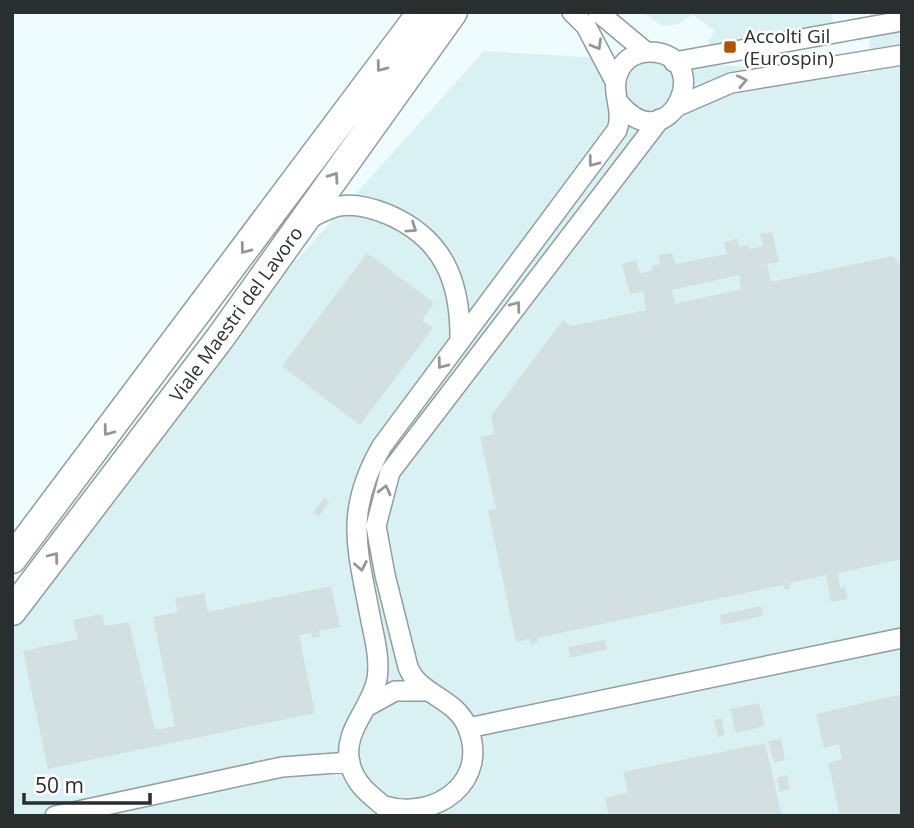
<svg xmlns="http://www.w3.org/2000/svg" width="914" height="828" viewBox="0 0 914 828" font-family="'Open Sans',sans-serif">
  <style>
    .built { fill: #daf1f3 }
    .building { fill: #d3e0e1; fill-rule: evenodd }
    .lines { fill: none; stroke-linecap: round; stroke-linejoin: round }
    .street-casing { stroke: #919e9e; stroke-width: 22 }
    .secondary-casing { stroke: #919e9e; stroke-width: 31 }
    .street { stroke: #fff; stroke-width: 19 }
    .secondary { stroke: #fff; stroke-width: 28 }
    .oneway { stroke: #949697 }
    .poi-dot { fill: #b15300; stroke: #fff; stroke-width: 2.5 }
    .labels { text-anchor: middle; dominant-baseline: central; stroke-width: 5; stroke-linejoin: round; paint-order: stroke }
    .poi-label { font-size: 19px; fill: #292e2f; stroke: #fff; text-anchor: start }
    .street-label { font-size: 19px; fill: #292e2f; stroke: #fff }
  </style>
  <rect width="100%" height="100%" fill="#effcfd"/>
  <!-- built -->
  <path class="built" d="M643,12H831L833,28L712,48L708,41L715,31L693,15L679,24L662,26Z
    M870,12H902V816H12V629L249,313L484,51L869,74Z"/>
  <!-- building -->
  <path class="building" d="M772,232L779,262L767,264L771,282L892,256L902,266V559L838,573L840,588L845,587L848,599L831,602L826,575L790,583L791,588L785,590L783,585L537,638V643L531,645L529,639L516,642L488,511L496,509L480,437L494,434L491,416L563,320L571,326L646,310L643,291L630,294L622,264L636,260L640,273L652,271V266L660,264L659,255L672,253L675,264L727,254L724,242L737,239L739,247L749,245V249L763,246L760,234ZM739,275L741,289L675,304L672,290Z
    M367,253L434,303L422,320L433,328L360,425L282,366Z
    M324,498L329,502L319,517L313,513Z
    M331,586L340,627L319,631L320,637L312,638L311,633L299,635L315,713L48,769L23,651L78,639L73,620L102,614L105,626L129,622L155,730L175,726L153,617L178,612L175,599L204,593L208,612Z
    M761,606L763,616L721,625L720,615Z
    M605,640L607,649L570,658L568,647Z
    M902,694V816H840L828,763L842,759L839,744L824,748L816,714Z
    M759,703L765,726L736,733L730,709Z
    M722,718L725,735L718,737L714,720Z
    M781,739L785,760L774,763L768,741Z
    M765,743L782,816H609L605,798L628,792L623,772Z
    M787,775L790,789L780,792L777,778Z"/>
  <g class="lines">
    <defs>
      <path id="street" d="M572,12L586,26L615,81
        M598,12L646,52
        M674,62L902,21
        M678,106L731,83L902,55
        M304,221C315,216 328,208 340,206C356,203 372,208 387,214C444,238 461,282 460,341
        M366,707L395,691H428
        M468,728L902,638
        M385,806C436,821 491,781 467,726C454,697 419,695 408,667L385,575L376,526L390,472L660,119
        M55,816L282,767L350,762
        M394,816C377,798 357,790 350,764C342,730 371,710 377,679C380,660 375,640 371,621C358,550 343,513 382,446L617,130C625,109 608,89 620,69C626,58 638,51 651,52C717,54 670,165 619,103"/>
      <path id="secondary" d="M12,559L422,12
        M12,611L220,338L453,12"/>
    </defs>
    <!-- street casing -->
    <use href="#street" class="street-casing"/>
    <!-- secondary casing -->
    <use href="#secondary" class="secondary-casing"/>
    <!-- street -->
    <use href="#street" class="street"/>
    <!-- secondary -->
    <use href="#secondary" class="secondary"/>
  </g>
  <!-- one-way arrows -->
  <defs><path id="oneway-chevron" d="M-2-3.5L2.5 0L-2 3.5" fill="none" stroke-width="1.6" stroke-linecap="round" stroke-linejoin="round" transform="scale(1.75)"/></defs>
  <g class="oneway">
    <use href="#oneway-chevron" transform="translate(597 45) rotate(60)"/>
    <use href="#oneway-chevron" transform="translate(381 67) rotate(127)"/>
    <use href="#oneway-chevron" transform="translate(742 81) rotate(-12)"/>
    <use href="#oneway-chevron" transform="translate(593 162) rotate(127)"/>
    <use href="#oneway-chevron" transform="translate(334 177) rotate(-55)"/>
    <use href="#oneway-chevron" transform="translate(412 228) rotate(34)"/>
    <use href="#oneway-chevron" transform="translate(245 249) rotate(127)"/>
    <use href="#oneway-chevron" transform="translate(516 306) rotate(-53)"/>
    <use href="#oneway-chevron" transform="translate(442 364) rotate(127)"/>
    <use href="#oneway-chevron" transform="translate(108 431) rotate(127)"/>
    <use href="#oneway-chevron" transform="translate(385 490) rotate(-76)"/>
    <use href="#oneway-chevron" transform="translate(54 557) rotate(-52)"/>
    <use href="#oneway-chevron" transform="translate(361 566) rotate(79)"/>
  </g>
  <!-- markers -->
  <rect class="poi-dot" x="723" y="40" width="14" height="14" rx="3.5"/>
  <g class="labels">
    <!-- poi labels -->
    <g class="poi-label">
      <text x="744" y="36">Accolti Gil<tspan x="744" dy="22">(Eurospin)</tspan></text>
    </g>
    <!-- street labels -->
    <g class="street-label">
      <text transform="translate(236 314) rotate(-54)">Viale Maestri del Lavoro</text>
    </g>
  </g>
  <!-- border -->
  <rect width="914" height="828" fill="none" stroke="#292e2f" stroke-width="28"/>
  <!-- scale -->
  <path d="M24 793v10h126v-10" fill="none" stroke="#292e2f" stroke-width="3.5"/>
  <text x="35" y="793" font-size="21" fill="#292e2f" stroke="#ffffff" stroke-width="5" paint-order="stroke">50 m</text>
</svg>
